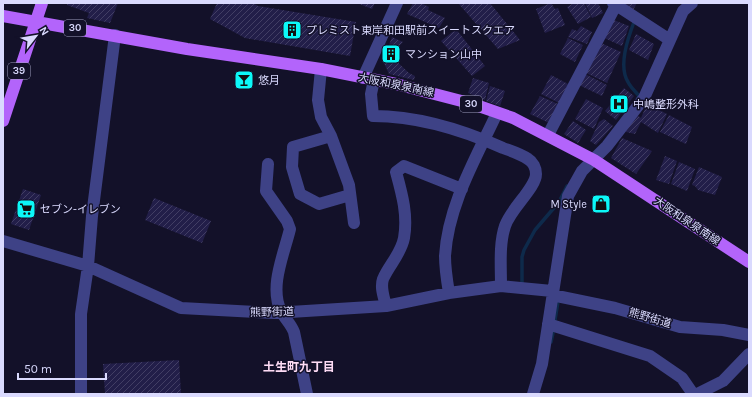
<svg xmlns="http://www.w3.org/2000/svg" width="752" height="397" viewBox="0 0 752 397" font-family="Karla,'Noto Sans JP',sans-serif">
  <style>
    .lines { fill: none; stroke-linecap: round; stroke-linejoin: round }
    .stream { stroke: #0e2a4b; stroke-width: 3.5 }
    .building { fill: url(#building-hatch) }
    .street { stroke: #3e4286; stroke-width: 12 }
    .primary { stroke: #b364fb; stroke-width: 12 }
    .labels { text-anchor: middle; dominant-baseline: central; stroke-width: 3; stroke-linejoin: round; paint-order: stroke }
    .shield { fill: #131129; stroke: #9e9ebe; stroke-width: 1 }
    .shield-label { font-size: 10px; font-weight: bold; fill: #dadafe }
    .poi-label { font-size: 11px; fill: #dadafe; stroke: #131129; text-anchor: start }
    .street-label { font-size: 11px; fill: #dadafe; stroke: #131129 }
    .neighbourhood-label { font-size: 12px; font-weight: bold; fill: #fedcf5; stroke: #131129 }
  </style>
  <defs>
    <pattern id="building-hatch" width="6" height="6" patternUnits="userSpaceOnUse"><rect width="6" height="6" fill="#221e49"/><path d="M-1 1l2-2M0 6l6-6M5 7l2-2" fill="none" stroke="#423e64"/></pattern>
  </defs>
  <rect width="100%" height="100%" fill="#131129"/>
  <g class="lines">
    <!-- stream -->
    <path class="stream" d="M634,22C628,38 618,66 628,82C631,88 636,92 640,97L638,98
      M522,283V257L524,250L535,230L559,202L567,186
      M555,320L558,302
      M551,342L553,333"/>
  </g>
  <!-- building -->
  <path class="building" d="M68,3H118L110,23L87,18L89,13L67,5Z
    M217,3H253L258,6L356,22L350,56L245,38L210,19Z
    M357,3H375L372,9Z
    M413,3H421L429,7L428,10L445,18L439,28L407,14Z
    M458,3H490L520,40L498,49Z
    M551,3L555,9L558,8L565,25L545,33L536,9Z
    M574,3H584L591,17L578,24L567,7Z
    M585,3H598L603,13L592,18Z
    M624,3H637L633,10Z
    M611,19L629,26L622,46L602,37Z
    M581,26L592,32L587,44L568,37L572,29L577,31Z
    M456,29L485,66L472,76L441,41Z
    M636,34L654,44L648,60L629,50Z
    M392,37L403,42L397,48L394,59L409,73L415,76L414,80L389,74L383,61Z
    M568,38L583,45L575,62L560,54Z
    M601,43L621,52L607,83L586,73Z
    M585,74L607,85L602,96L579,85Z
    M551,75L568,84L559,103L541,94Z
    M473,78L489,83L485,100L468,93Z
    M490,86L505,91L500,106L486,101Z
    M624,88L634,96L616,120L605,111Z
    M540,96L558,104L549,123L530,114Z
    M586,99L603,108L594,129L575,119Z
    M647,104L667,114L658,133L641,122L635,134L626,132V129L637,115L641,118Z
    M669,115L692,127L686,144L660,132Z
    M604,119L613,126L596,145L590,141L599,122Z
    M573,121L586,130L578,143L564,134Z
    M622,138L652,151L636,174L611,158Z
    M665,156L677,161L669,184L656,180Z
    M679,162L695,169L687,191L671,184Z
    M699,167L722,177L715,195L698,190L695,186L692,185Z
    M23,189L41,195L29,230L11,224Z
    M154,198L211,221L202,243L145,220Z
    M179,360L181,394H105L103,364Z"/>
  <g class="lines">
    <!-- street -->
    <path class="street" d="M613,3L670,40
      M321,69L318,100L321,117L331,136L349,185L354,223
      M363,78L397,3
      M374,80L371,94L373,116C418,116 463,130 503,148C511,151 521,154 528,159C533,162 536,168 536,174C536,188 511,208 505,226C499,244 501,266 501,286
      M548,135L616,5
      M331,136L293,147L292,167L300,194L319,204L350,195
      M268,164L266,191L287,221L290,229C284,254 269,287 281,311C285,319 291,324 294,332L307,394
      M3,241L88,266L181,308L274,313L386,306L449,293L501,286L552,291
      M449,293C447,281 445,268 445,256C448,205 476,158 497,113
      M552,295L615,308L680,327L723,330L749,335
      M386,306C384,297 380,288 383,279C389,265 401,254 404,238C408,215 402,194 396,172L404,166L462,189
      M548,324L650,356L682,378L693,394
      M81,394V314L88,266L92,216L115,35
      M533,394L542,364L568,196L582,171L607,146L644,98L683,11L692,3
      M697,394L723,381L749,354"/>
    <!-- primary -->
    <path class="primary" d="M3,16L187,49L321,69L396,84L473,104L513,118L594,160L749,262
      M3,121L42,3"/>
  </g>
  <!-- icons -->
  <defs>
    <symbol id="building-square" viewBox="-11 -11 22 22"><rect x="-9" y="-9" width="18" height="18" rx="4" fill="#0cf8f8" stroke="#131129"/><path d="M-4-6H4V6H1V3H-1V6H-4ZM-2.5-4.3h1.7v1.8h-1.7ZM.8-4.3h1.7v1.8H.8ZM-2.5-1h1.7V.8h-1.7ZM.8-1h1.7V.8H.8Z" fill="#111"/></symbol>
    <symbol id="bar-square" viewBox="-11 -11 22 22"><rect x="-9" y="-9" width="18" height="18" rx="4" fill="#0cf8f8" stroke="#131129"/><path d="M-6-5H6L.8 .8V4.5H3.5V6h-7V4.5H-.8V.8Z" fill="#111"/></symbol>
    <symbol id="hospital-square" viewBox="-11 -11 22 22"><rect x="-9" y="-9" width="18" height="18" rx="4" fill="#0cf8f8" stroke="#131129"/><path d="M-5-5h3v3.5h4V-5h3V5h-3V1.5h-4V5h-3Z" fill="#111"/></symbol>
    <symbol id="shop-square" viewBox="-11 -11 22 22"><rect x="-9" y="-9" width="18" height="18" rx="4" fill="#0cf8f8" stroke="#131129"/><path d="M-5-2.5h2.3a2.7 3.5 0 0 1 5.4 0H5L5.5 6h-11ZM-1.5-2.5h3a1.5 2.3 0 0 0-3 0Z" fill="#111"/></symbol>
    <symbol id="supermarket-square" viewBox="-11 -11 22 22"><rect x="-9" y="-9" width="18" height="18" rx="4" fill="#0cf8f8" stroke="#131129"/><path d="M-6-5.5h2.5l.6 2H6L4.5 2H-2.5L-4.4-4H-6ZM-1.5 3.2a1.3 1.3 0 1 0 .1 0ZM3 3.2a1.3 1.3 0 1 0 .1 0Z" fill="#111"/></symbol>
  </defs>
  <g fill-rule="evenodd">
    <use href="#building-square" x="281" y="19" width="22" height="22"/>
    <use href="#building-square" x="380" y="43" width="22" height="22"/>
    <use href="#bar-square" x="233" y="69" width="22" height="22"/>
    <use href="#hospital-square" x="608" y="93" width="22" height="22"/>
    <use href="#shop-square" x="590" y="193" width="22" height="22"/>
    <use href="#supermarket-square" x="15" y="198" width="22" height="22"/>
  </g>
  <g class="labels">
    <!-- shield labels -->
    <g class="shield">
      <rect x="64" y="20" width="22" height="16" rx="3"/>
      <rect x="8" y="63" width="22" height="16" rx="3"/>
      <rect x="460" y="96" width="22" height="16" rx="3"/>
    </g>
    <g class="shield-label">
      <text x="75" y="28">30</text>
      <text x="19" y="71">39</text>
      <text x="471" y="104">30</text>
    </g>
    <!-- poi labels -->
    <g class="poi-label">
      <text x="306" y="30">プレミスト東岸和田駅前スイートスクエア</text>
      <text x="405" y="54">マンション山中</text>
      <text x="258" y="80">悠月</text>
      <text x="633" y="104">中嶋整形外科</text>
      <text x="587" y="204" text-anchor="end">M Style</text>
      <text x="40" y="209">セブン-イレブン</text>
    </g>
    <!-- street labels -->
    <g class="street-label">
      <text transform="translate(396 85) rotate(12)">大阪和泉泉南線</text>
      <text transform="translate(687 221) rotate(34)">大阪和泉泉南線</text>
      <text transform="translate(272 312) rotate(-1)">熊野街道</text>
      <text transform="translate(650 318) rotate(16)">熊野街道</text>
    </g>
    <!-- neighbourhood labels -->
    <g class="neighbourhood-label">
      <text x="299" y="367">土生町九丁目</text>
    </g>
  </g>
  <!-- border -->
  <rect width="752" height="397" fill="none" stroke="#dadafe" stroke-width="8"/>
  <!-- north arrow -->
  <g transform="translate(36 36) rotate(59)" stroke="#131129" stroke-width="3" paint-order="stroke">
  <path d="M0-3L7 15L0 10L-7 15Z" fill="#dadafe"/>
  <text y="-6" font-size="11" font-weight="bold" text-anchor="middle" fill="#dadafe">N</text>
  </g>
  <!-- scale -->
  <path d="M18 373v6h88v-6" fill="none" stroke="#dadafe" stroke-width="2"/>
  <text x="24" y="373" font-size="12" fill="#dadafe" stroke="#131129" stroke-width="3" paint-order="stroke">50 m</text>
</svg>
